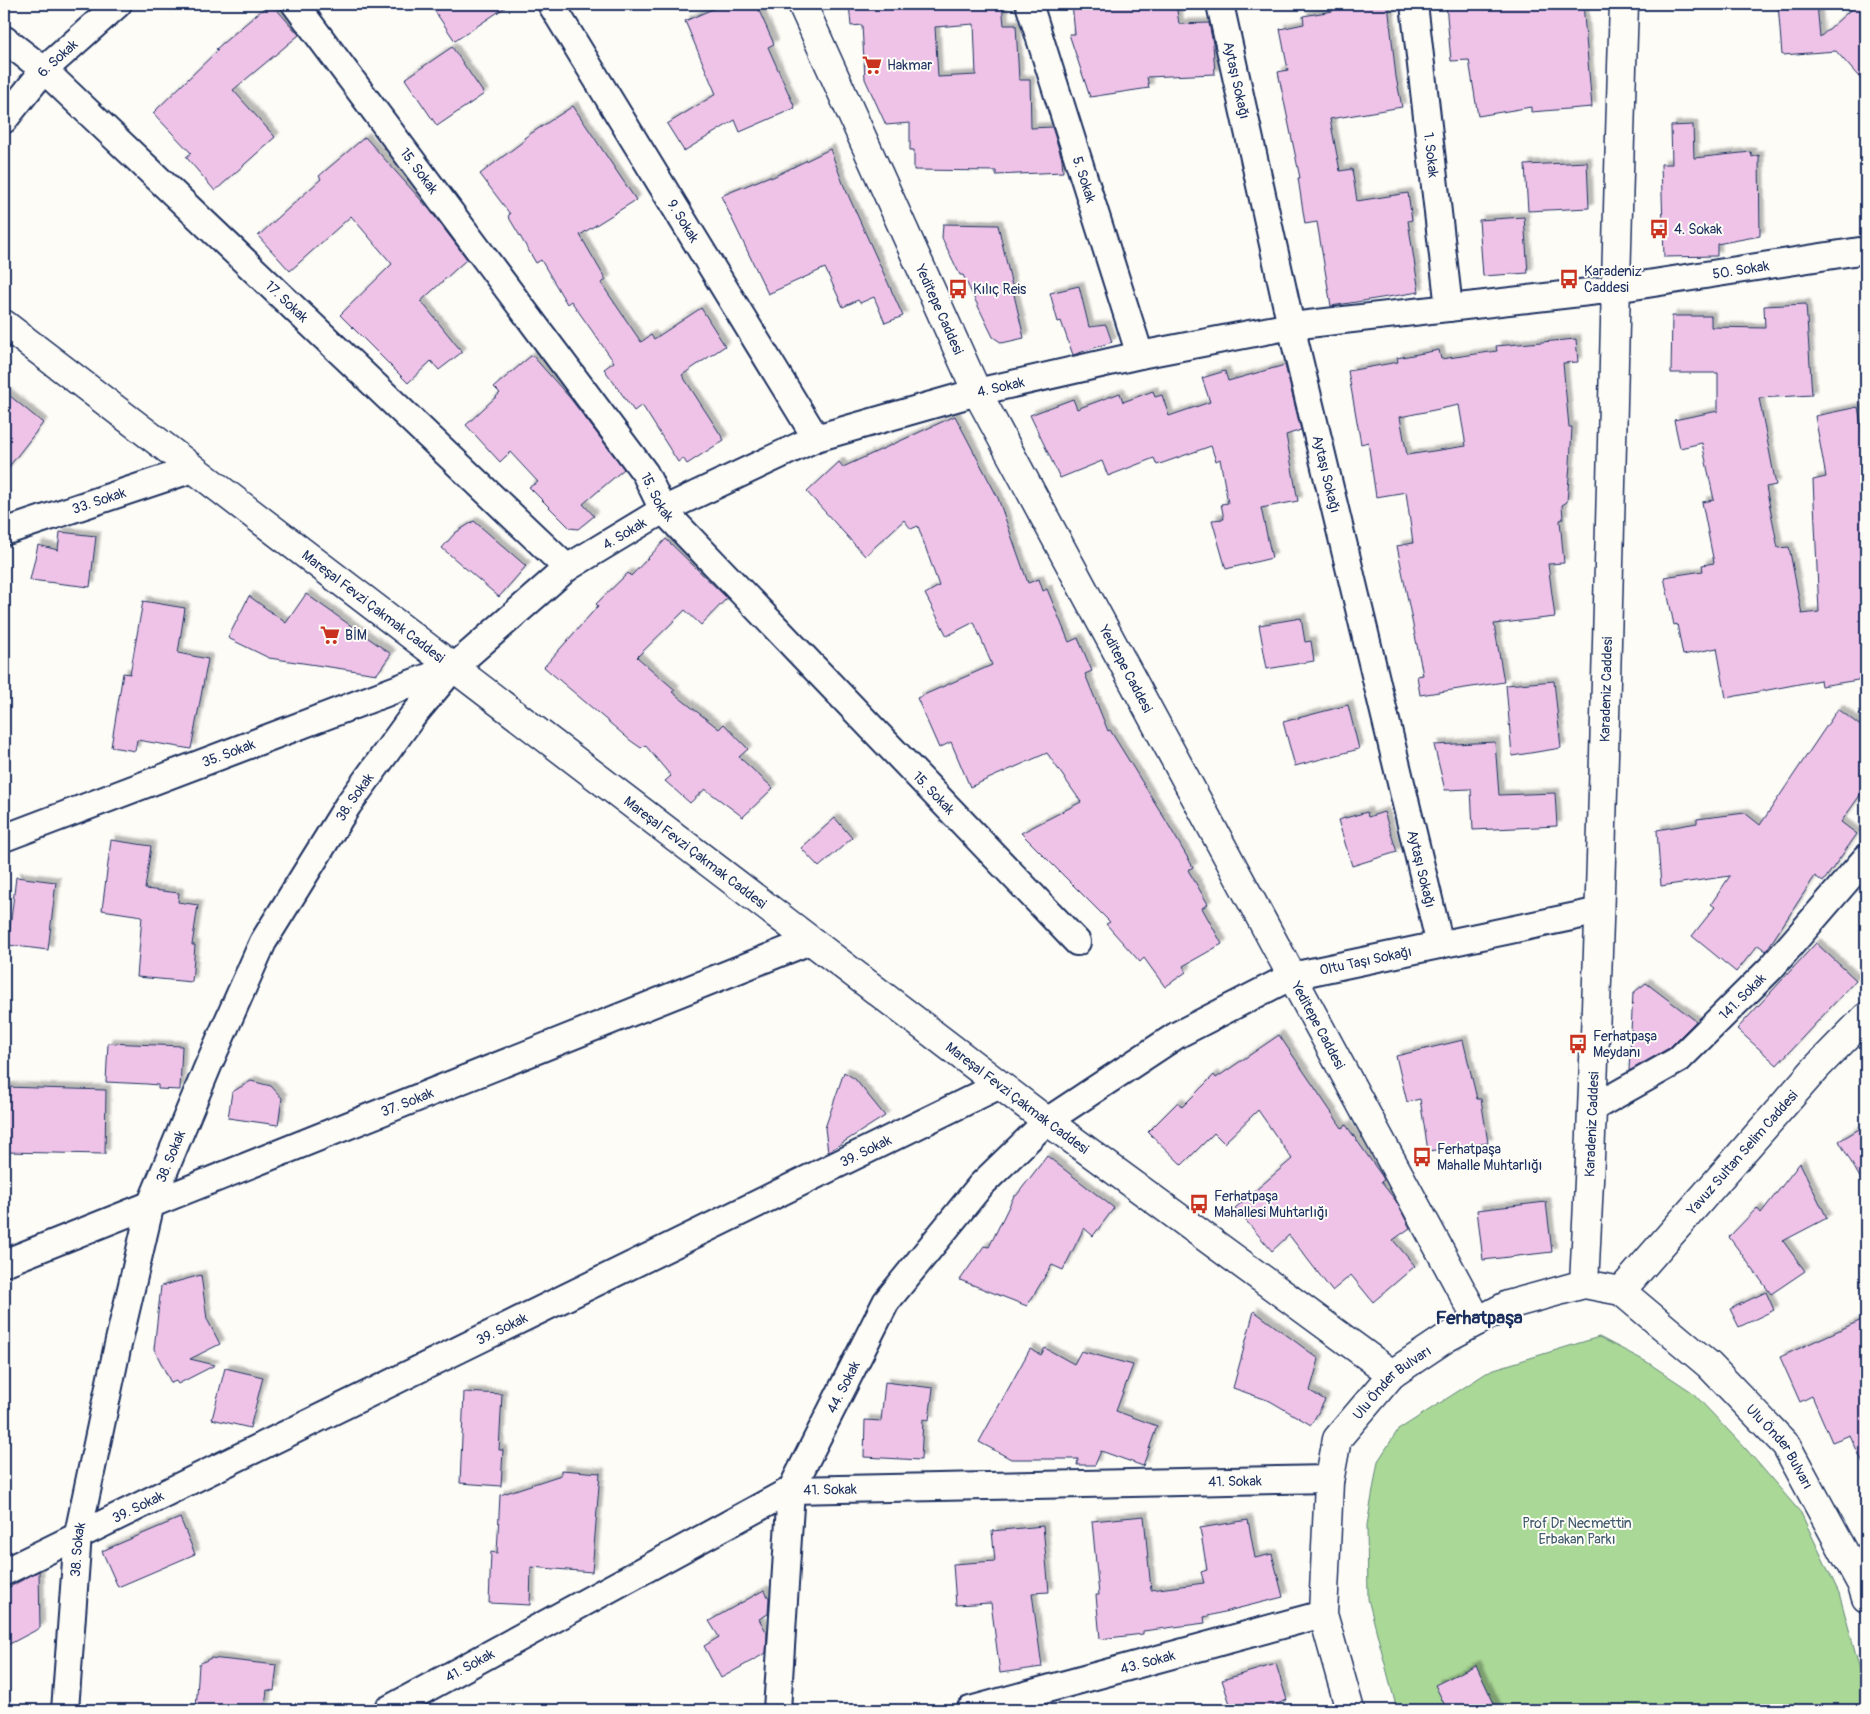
<svg xmlns="http://www.w3.org/2000/svg" width="1870" height="1714" viewBox="0 0 1870 1714" font-family="Pangolin,sans-serif">
  <style>
    .park { fill: #aad897; stroke: #62847a }
    .building { fill: #efc3e8; stroke: #1b2f5e; fill-rule: evenodd; filter: url(#shadow) }
    .lines { fill: none; stroke-linecap: round; stroke-linejoin: round }
    .street-casing { stroke: #1b2f5e; stroke-width: 30 }
    .secondary-casing { stroke: #1b2f5e; stroke-width: 31 }
    .street { stroke: #fdfcf7; stroke-width: 26 }
    .secondary { stroke: #fdfcf7; stroke-width: 28 }
    .labels { text-anchor: middle; dominant-baseline: central; stroke-width: 4; stroke-linejoin: round; paint-order: stroke }
    .street-label { font-size: 14px; fill: #1b2f5e; stroke: #fdfcf7 }
    .poi-label { font-size: 14px; fill: #1b2f5e; stroke: #fdfcf7; text-anchor: start }
    .park-label { font-size: 14px; fill: #3f596c; stroke: #fdfcf7 }
    .district-label { font-size: 19px; font-weight: bold; fill: #1b2f5e; stroke: #fdfcf7 }
  </style>
  <defs>
    <filter id="shadow"><feDropShadow dx="4.5" dy="-4.5" stdDeviation="1" flood-color="#0004"/></filter>
  </defs>
  <rect width="100%" height="100%" fill="#fdfcf7"/>
  <filter id="ink" filterUnits="userSpaceOnUse"><feTurbulence type="fractalNoise" baseFrequency=".02" numOctaves="2"/><feDisplacementMap in="SourceGraphic" scale="10" xChannelSelector="R" yChannelSelector="G"/><feConvolveMatrix kernelMatrix="1 2 1 2 8 2 1 2 1" color-interpolation-filters="sRGB"/></filter>
  <g filter="url(#ink)">
    <!-- park -->
    <path class="park" d="M1599,1337L1647,1362L1692,1392L1746,1449L1801,1513L1839,1593L1866,1691V1710H1397L1368,1599L1367,1525L1378,1461L1398,1430L1491,1370Z"/>
    <!-- building -->
    <path class="building" d="M269,4H272L299,35L233,90L275,137L215,191L186,157L191,153L153,113L218,50L216,49Z
      M430,4H510L455,41Z
      M713,4H756L774,44L768,47L795,108L740,132L735,120L684,151L667,124L716,94L685,21L715,8Z
      M849,4H1002L1004,25H1016L1019,80H1030L1031,128L1052,127L1062,159L1063,172L996,175V171L914,170V150H910V123L886,125L865,79L862,25L851,26ZM974,24L976,75L938,77L935,27Z
      M1072,4H1176L1179,24L1209,23L1213,44L1215,74L1147,77L1149,88L1090,97L1069,34H1075Z
      M1332,4H1388L1396,77L1402,107L1330,119L1340,171L1352,169L1357,201L1408,193L1412,220L1408,221L1419,292L1331,306L1317,222L1305,224L1298,178H1300L1278,72L1288,70L1280,29L1304,24L1303,16L1333,11Z
      M1446,4H1583L1592,107L1531,112V107L1478,116L1469,60L1451,61Z
      M1778,4H1817L1820,37L1857,4H1866V85L1836,51L1782,55Z
      M452,47L484,94L437,126L405,79Z
      M573,106L636,200L580,235L606,280L601,283L641,342L651,335L654,339L701,308L725,346L682,375L724,440L687,464L683,458L678,462L642,405L634,411L604,369L614,362L571,301L567,304L541,260L536,263L508,216L510,214L480,174L525,140L524,138Z
      M1693,125L1694,158L1751,152L1752,157L1759,155L1760,236L1717,244V256L1664,257L1661,164H1672L1671,126Z
      M365,137L429,209L467,259L421,301L462,352L439,370L431,361L408,383L340,315L392,264L351,216L290,271L258,236L321,179L319,176Z
      M830,149L844,186L903,316L885,323L874,297L860,303L858,300L843,307L825,268L768,294L721,196L770,176L771,178Z
      M1587,162L1589,208L1528,211L1525,165Z
      M1524,217L1528,273L1483,276L1479,220Z
      M943,224L998,225L1024,338L1002,343L993,337L963,275H960L942,238Z
      M1079,286L1089,327L1106,325L1112,342L1073,355L1061,321L1058,322L1050,293Z
      M1806,304L1812,395L1759,398L1776,485L1766,487L1778,548L1789,547L1802,614L1819,612L1813,480L1826,477L1815,416L1858,407L1866,451V661L1858,680L1821,686L1820,680L1726,698L1717,648L1683,655L1677,624L1674,625L1664,577L1703,571L1702,565L1714,563L1702,502L1714,500L1702,443L1680,448L1674,420L1718,411V373H1671L1672,316H1711V327L1765,328L1764,306Z
      M1576,339L1578,362L1563,363L1569,427H1572L1570,464L1567,502L1562,505L1563,519L1560,520L1564,563L1548,564L1555,617L1494,624L1504,682L1420,695L1417,676L1423,675L1397,546L1413,543L1406,492L1376,497L1368,442L1361,444L1348,371L1398,362L1397,358L1439,350L1441,359L1497,351L1496,346ZM1459,405L1466,446L1407,455L1400,417Z
      M532,355L570,398L624,469L583,504L594,516L578,529L570,528L529,487L538,482L510,452L500,462L466,425L500,393L494,387Z
      M1285,365L1301,430L1286,435L1298,501L1261,508L1272,558L1226,569L1212,520L1224,519L1221,504L1228,503L1220,459L1216,461L1211,446L1157,465L1154,458L1108,476L1102,461L1060,478L1030,415L1073,399L1077,409L1120,393L1123,402L1153,391L1155,397L1162,395L1169,416L1210,402L1202,378L1225,371L1228,381Z
      M4,391L43,423L4,473Z
      M955,416L998,498L1028,583L1039,579L1043,591L1047,589L1069,642L1078,638L1092,671L1085,674L1108,731L1110,730L1165,819L1193,867L1188,870L1208,904L1202,908L1222,944L1183,966L1186,972L1165,987L1144,958L1140,962L1106,924L1110,922L1021,833L1081,802L1047,753L970,787L951,742L939,748L917,698L992,665L974,622L947,636L925,594L939,586L918,526L911,529L904,520L865,556L807,492L839,462L843,467Z
      M474,521L526,566L499,597L442,548L455,533Z
      M60,532L96,536L90,587L30,580L38,545L58,550Z
      M666,539L727,598L701,625L685,610L637,657L675,690L672,692L719,729L724,724L748,749L739,757L773,788L743,817L705,789L690,803L665,781L671,776L645,745L641,748L631,741L544,667L598,606L596,604L628,573L631,576Z
      M306,594L391,654L377,674L269,658L228,638L249,596L286,623Z
      M143,601L185,608L178,653L208,659L191,749L137,740L135,751L111,747L123,673L130,674Z
      M1301,618L1305,642L1311,641L1314,661L1267,669L1259,625Z
      M1554,681L1561,748L1512,756L1506,685Z
      M1348,705L1359,749L1295,766L1283,722Z
      M1838,709L1866,730V787L1841,822L1857,834L1823,882L1815,876L1766,951L1758,945L1736,972L1692,936L1715,907L1711,904L1730,876L1661,886L1657,830L1697,823V819L1745,813L1760,825Z
      M1495,742L1499,795L1555,793L1557,826L1473,830L1471,789L1445,790L1434,745Z
      M1367,812L1368,817L1384,812L1397,852L1352,866L1338,820Z
      M835,818L852,838L819,867L801,848Z
      M111,840L151,846L145,889L179,893L178,902L198,905L192,945H195L192,982L137,977L142,916L102,910Z
      M16,877L56,882L48,950L8,945Z
      M1816,943L1856,980L1777,1065L1737,1029Z
      M1646,983L1696,1021L1669,1048L1629,1071L1633,993Z
      M1279,1035L1342,1128L1346,1125L1382,1176L1384,1180L1381,1182L1396,1201L1410,1228L1393,1240L1415,1266L1373,1302L1351,1275L1332,1291L1289,1235L1272,1251L1235,1208L1292,1159L1258,1110L1224,1143L1214,1133L1182,1165L1148,1132L1178,1102L1182,1107L1214,1075L1216,1078Z
      M1463,1040L1477,1099H1481L1488,1143L1428,1151L1420,1099L1407,1102L1396,1056Z
      M108,1043L182,1046L180,1090L158,1089V1085L147,1084L106,1082Z
      M844,1072L855,1079L885,1116L828,1152L825,1128Z
      M251,1081L271,1086L282,1098L278,1125L228,1118L232,1092Z
      M4,1087L106,1090L105,1154L4,1152Z
      M1866,1125V1188L1839,1141Z
      M1047,1156L1114,1208L1093,1236L1084,1228L1063,1270L1052,1265L1027,1306L960,1280L984,1246L989,1247L1014,1196H1016Z
      M1800,1163L1827,1218L1783,1241L1805,1271L1771,1294L1729,1237L1757,1208L1761,1213Z
      M1546,1202L1552,1252L1483,1260L1477,1210Z
      M201,1275L207,1319L220,1344L190,1359L215,1365L178,1384L176,1381L171,1383L154,1349L161,1286Z
      M1766,1292L1774,1310L1739,1327L1730,1309Z
      M1254,1311L1319,1359L1310,1391L1325,1400L1311,1425L1270,1401L1233,1388Z
      M1866,1318V1470L1850,1435L1832,1442L1812,1396L1800,1402L1780,1357Z
      M1045,1348L1074,1364L1081,1351L1133,1365L1116,1411L1157,1426L1143,1466L1101,1451L1095,1465H1077L1078,1459H1011L979,1442L1030,1349L1041,1355Z
      M225,1368L263,1377L250,1428L212,1419Z
      M885,1382L933,1388L929,1420L923,1419L921,1460L864,1457L865,1420L881,1421Z
      M464,1392L502,1394L499,1450H503L501,1486L460,1483Z
      M561,1470L600,1473L592,1572L531,1567L530,1605L489,1603L491,1552L497,1553L500,1495L561,1475Z
      M1144,1516L1151,1590L1204,1583L1201,1572L1207,1570L1200,1528L1248,1520L1255,1558L1272,1554L1283,1597L1204,1617L1205,1623L1143,1631V1634L1100,1639L1096,1595H1099L1092,1521Z
      M180,1518L195,1554L118,1587L102,1551Z
      M1043,1526L1049,1592L1032,1593L1042,1667L1000,1673L991,1603L956,1605L953,1564L995,1561L992,1531Z
      M39,1571L40,1628L4,1647V1590Z
      M764,1590L769,1598L768,1614L759,1619L767,1633L766,1653L721,1678L704,1646L719,1637L709,1621Z
      M211,1658L277,1665L274,1691L267,1690L265,1707H259L258,1710H196L199,1664Z
      M1276,1664L1287,1700L1262,1710H1232L1222,1680Z
      M1476,1665L1497,1710H1447L1435,1685Z"/>
    <g class="lines">
      <defs>
        <g id="street">
          <path id="s1" d="M295,4L645,473L663,510L1077,942"/>
          <path id="s2" d="M551,4L816,438"/>
          <path id="s3" d="M1029,4L1140,355"/>
          <path id="s4" d="M1220,4L1291,326L1440,945"/>
          <path id="s5" d="M1414,4L1449,308"/>
          <path id="s6" d="M4,39L44,70L567,568"/>
          <path id="s7" d="M4,120L44,70L118,4"/>
          <path id="s8" d="M4,532L193,469"/>
          <path id="s9" d="M4,838L452,668"/>
          <path id="s10" d="M1593,1108L1678,1060L1771,968L1866,858"/>
          <path id="s11" d="M4,1263L810,941"/>
          <path id="s12" d="M4,1572L1000,1085"/>
          <path id="s13" d="M65,1710L78,1534L117,1349L151,1203L208,1066L263,942L348,805L412,717L453,668L567,568L663,510L816,438L977,392L1140,355L1291,326L1615,289L1866,250"/>
          <path id="s14" d="M387,1710L791,1490L1330,1479"/>
          <path id="s15" d="M777,1710L791,1490L886,1302L981,1185L1047,1121L1177,1035L1292,976L1600,911"/>
          <path id="s16" d="M970,1710L1323,1614"/>
        </g>
        <g id="secondary">
          <path id="s17" d="M802,4L977,392L1478,1321"/>
          <path id="s18" d="M4,324L1047,1121L1392,1374"/>
          <path id="s19" d="M1584,1284C1606,858 1610,431 1624,4"/>
          <path id="s20" d="M1621,1291L1816,1068L1866,1017"/>
          <path id="s21" d="M1350,1710L1323,1614L1329,1482L1337,1439L1392,1374L1446,1338L1508,1305L1584,1284L1621,1291L1709,1365L1786,1445L1862,1585L1866,1598"/>
        </g>
      </defs>
      <!-- street casing -->
      <use href="#street" class="street-casing"/>
      <!-- secondary casing -->
      <use href="#secondary" class="secondary-casing"/>
      <!-- street -->
      <use href="#street" class="street"/>
      <!-- secondary -->
      <use href="#secondary" class="secondary"/>
    </g>
  </g>
  <!-- icons -->
  <defs>
    <symbol id="supermarket-bare" viewBox="-9 -9 18 18"><path d="M-6-5.5h2.5l.6 2H6L4.5 2H-2.5L-4.4-4H-6ZM-1.5 3.2a1.3 1.3 0 1 0 .1 0ZM3 3.2a1.3 1.3 0 1 0 .1 0Z" fill="#c8321e" stroke="#fdfcf7" stroke-width="2.5" paint-order="stroke"/></symbol>
    <symbol id="bus-bare" viewBox="-9 -9 18 18"><path d="M-5-6H5V4H4V6H2V4H-2V6H-4V4H-5ZM-3.5-4V0h7V-4ZM-3.5 1.2v1.5H-2V1.2ZM2 1.2v1.5H3.5V1.2Z" fill="#c8321e" stroke="#fdfcf7" stroke-width="2.5" paint-order="stroke"/></symbol>
  </defs>
  <g fill-rule="evenodd">
    <use href="#supermarket-bare" x="858" y="51" width="28" height="28"/>
    <use href="#bus-bare" x="1645" y="215" width="28" height="28"/>
    <use href="#bus-bare" x="1555" y="265" width="28" height="28"/>
    <use href="#bus-bare" x="944" y="275" width="28" height="28"/>
    <use href="#supermarket-bare" x="316" y="621" width="28" height="28"/>
    <use href="#bus-bare" x="1564" y="1030" width="28" height="28"/>
    <use href="#bus-bare" x="1408" y="1143" width="28" height="28"/>
    <use href="#bus-bare" x="1185" y="1190" width="28" height="28"/>
  </g>
  <g class="labels">
    <!-- street labels -->
    <g class="street-label">
      <text stroke="none"><textPath href="#s7" startOffset="82">6. Sokak</textPath></text>
      <text stroke="none"><textPath href="#s4" startOffset="78">Aytaşı Sokağı</textPath></text>
      <text stroke="none"><textPath href="#s5" startOffset="152">1. Sokak</textPath></text>
      <text stroke="none"><textPath href="#s1" startOffset="208">15. Sokak</textPath></text>
      <text stroke="none"><textPath href="#s3" startOffset="184">5. Sokak</textPath></text>
      <text stroke="none"><textPath href="#s2" startOffset="254">9. Sokak</textPath></text>
      <text stroke="none"><textPath href="#s13" startOffset="2508">50. Sokak</textPath></text>
      <text stroke="none"><textPath href="#s6" startOffset="386">17. Sokak</textPath></text>
      <text stroke="none"><textPath href="#s17" startOffset="335">Yeditepe Caddesi</textPath></text>
      <text stroke="none"><textPath href="#s13" startOffset="1758">4. Sokak</textPath></text>
      <text stroke="none"><textPath href="#s4" startOffset="482">Aytaşı Sokağı</textPath></text>
      <text stroke="none"><textPath href="#s1" startOffset="612">15. Sokak</textPath></text>
      <text stroke="none"><textPath href="#s8" startOffset="100">33. Sokak</textPath></text>
      <text stroke="none"><textPath href="#s13" startOffset="1352">4. Sokak</textPath></text>
      <text stroke="none"><textPath href="#s18" startOffset="465">Mareşal Fevzi Çakmak Caddesi</textPath></text>
      <text stroke="none"><textPath href="#s17" startOffset="740">Yeditepe Caddesi</textPath></text>
      <text stroke="none"><textPath href="#s19" startOffset="595">Karadeniz Caddesi</textPath></text>
      <text stroke="none"><textPath href="#s9" startOffset="240">35. Sokak</textPath></text>
      <text stroke="none"><textPath href="#s1" startOffset="1018">15. Sokak</textPath></text>
      <text stroke="none"><textPath href="#s13" startOffset="971">38. Sokak</textPath></text>
      <text stroke="none"><textPath href="#s18" startOffset="870">Mareşal Fevzi Çakmak Caddesi</textPath></text>
      <text stroke="none"><textPath href="#s4" startOffset="888">Aytaşı Sokağı</textPath></text>
      <text stroke="none"><textPath href="#s15" startOffset="1034">Oltu Taşı Sokağı</textPath></text>
      <text stroke="none"><textPath href="#s10" startOffset="188">141. Sokak</textPath></text>
      <text stroke="none"><textPath href="#s17" startOffset="1145">Yeditepe Caddesi</textPath></text>
      <text stroke="none"><textPath href="#s18" startOffset="1275">Mareşal Fevzi Çakmak Caddesi</textPath></text>
      <text stroke="none"><textPath href="#s11" startOffset="434">37. Sokak</textPath></text>
      <text stroke="none"><textPath href="#s19" startOffset="160">Karadeniz Caddesi</textPath></text>
      <text stroke="none"><textPath href="#s12" startOffset="959">39. Sokak</textPath></text>
      <text stroke="none"><textPath href="#s20" startOffset="184">Yavuz Sultan Selim Caddesi</textPath></text>
      <text stroke="none"><textPath href="#s13" startOffset="566">38. Sokak</textPath></text>
      <text stroke="none"><textPath href="#s12" startOffset="554">39. Sokak</textPath></text>
      <text stroke="none"><textPath href="#s21" startOffset="355">Ulu Önder Bulvarı</textPath></text>
      <text stroke="none"><textPath href="#s15" startOffset="336">44. Sokak</textPath></text>
      <text stroke="none"><textPath href="#s21" startOffset="836">Ulu Önder Bulvarı</textPath></text>
      <text stroke="none"><textPath href="#s14" startOffset="904">41. Sokak</textPath></text>
      <text stroke="none"><textPath href="#s14" startOffset="499">41. Sokak</textPath></text>
      <text stroke="none"><textPath href="#s12" startOffset="149">39. Sokak</textPath></text>
      <text stroke="none"><textPath href="#s13" startOffset="161">38. Sokak</textPath></text>
      <text stroke="none"><textPath href="#s16" startOffset="184">43. Sokak</textPath></text>
      <text stroke="none"><textPath href="#s14" startOffset="94">41. Sokak</textPath></text>
    </g>
    <!-- poi labels -->
    <g class="poi-label">
      <text x="887" y="65">Hakmar</text>
      <text x="1674" y="229">4. Sokak</text>
      <text x="1584" y="271">Karadeniz<tspan x="1584" dy="16">Caddesi</tspan></text>
      <text x="973" y="289">Kılıç Reis</text>
      <text x="345" y="635">BİM</text>
      <text x="1593" y="1036">Ferhatpaşa<tspan x="1593" dy="16">Meydanı</tspan></text>
      <text x="1437" y="1149">Ferhatpaşa<tspan x="1437" dy="16">Mahalle Muhtarlığı</tspan></text>
      <text x="1214" y="1196">Ferhatpaşa<tspan x="1214" dy="16">Mahallesi Muhtarlığı</tspan></text>
    </g>
    <!-- park labels -->
    <g class="park-label">
      <text x="1577" y="1523">Prof Dr Necmettin<tspan x="1577" dy="16">Erbakan Parkı</tspan></text>
    </g>
    <!-- district labels -->
    <g class="district-label">
      <text x="1479" y="1318">Ferhatpaşa</text>
    </g>
  </g>
  <!-- margin -->
  <rect width="1870" height="1714" fill="none" stroke="#fdfcf7" stroke-width="20"/>
  <rect x="10" y="10" width="1850" height="1694" fill="none" stroke="#1b2f5e" stroke-width="2" filter="url(#ink)"/>
</svg>
